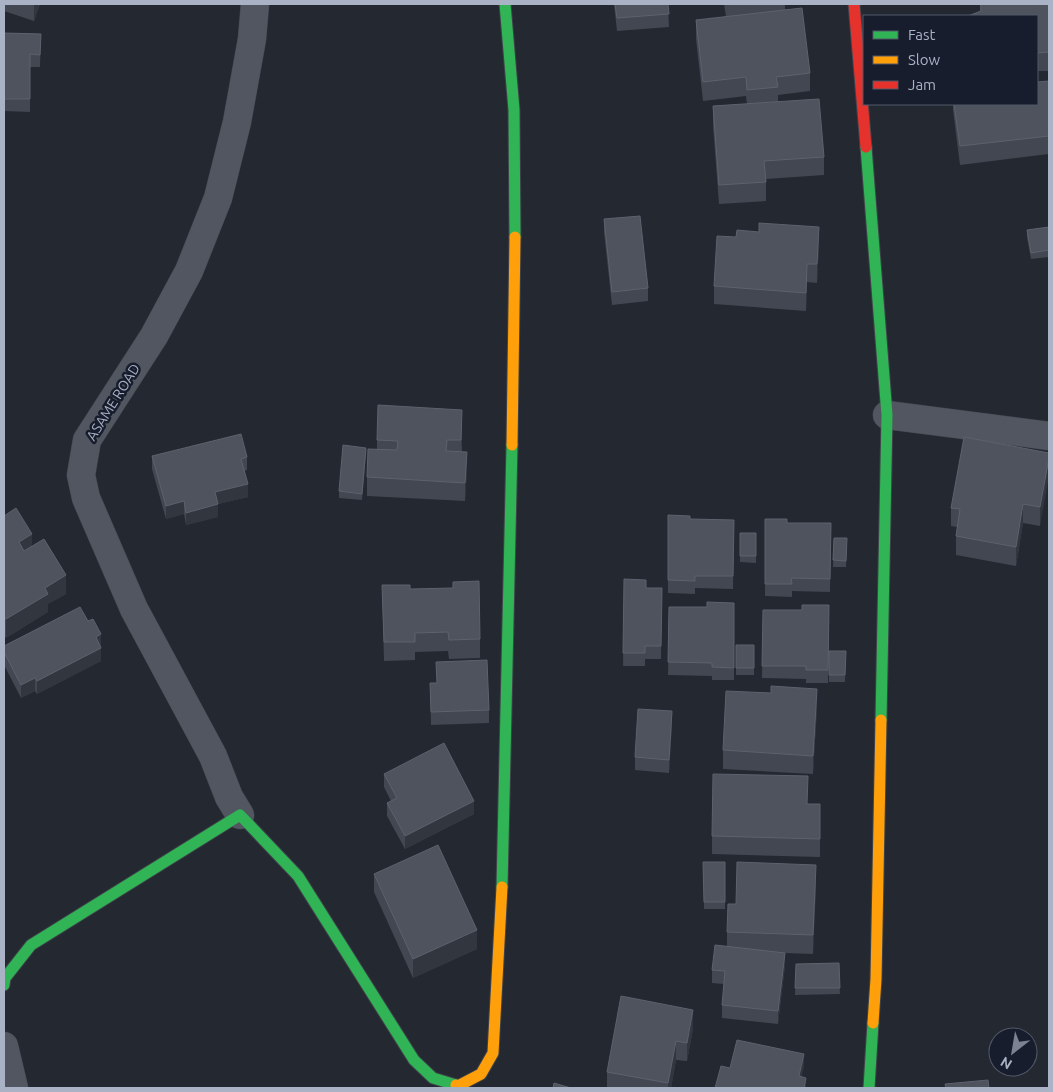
<svg xmlns="http://www.w3.org/2000/svg" width="1053" height="1092" viewBox="0 0 1053 1092" font-family="Ubuntu,sans-serif">
  <style>
    .lines { fill: none; stroke-linecap: round; stroke-linejoin: round }
    .street-casing { stroke: #3f424a; stroke-width: 29 }
    .fast-casing { stroke: #3f424a; stroke-width: 13 }
    .slow-casing { stroke: #3f424a; stroke-width: 13 }
    .jam-casing { stroke: #3f424a; stroke-width: 13 }
    .street { stroke: #525660; stroke-width: 28 }
    .fast { stroke: #30b455; stroke-width: 11 }
    .slow { stroke: #ff9f0a; stroke-width: 11 }
    .jam { stroke: #e5322d; stroke-width: 11 }
    .wall { fill: #434751 }
    .shaded-wall { fill: #31363f }
    .building { fill: #4e535d; stroke: #5c626e }
    .labels { text-anchor: middle; dominant-baseline: central; stroke-width: 5; stroke-linejoin: round; paint-order: stroke }
    .street-label { font-size: 14px; fill: #aab2c5; stroke: #171d2c }
  </style>
  <rect width="100%" height="100%" fill="#232831"/>
  <g class="lines">
    <defs>
      <path id="street" d="M887,415L1049,436
        M240,815L229,797L213,756L134,609L86,498L81,475L87,440L154,336L189,271L218,198L237,122L252,39L255,4
        M4,1046L14,1088"/>
      <path id="fast" d="M505,4L514,110L515,237
        M866,147L887,415L881,720
        M502,887L512,445
        M4,985L5,978L31,945L240,815L298,876L414,1060L433,1078L456,1085
        M869,1088L873,1023"/>
      <path id="slow" d="M512,445L515,237
        M873,1023L876,979L881,720
        M456,1085L458,1086L481,1074L493,1053L502,887"/>
      <path id="jam" d="M854,4L866,147"/>
    </defs>
    <!-- street casing -->
    <use href="#street" class="street-casing"/>
    <!-- fast casing -->
    <use href="#fast" class="fast-casing"/>
    <!-- slow casing -->
    <use href="#slow" class="slow-casing"/>
    <!-- jam casing -->
    <use href="#jam" class="jam-casing"/>
    <!-- street -->
    <use href="#street" class="street"/>
    <!-- fast -->
    <use href="#fast" class="fast"/>
    <!-- slow -->
    <use href="#slow" class="slow"/>
    <!-- jam -->
    <use href="#jam" class="jam"/>
  </g>
  <!-- wall -->
  <path class="wall" d="M4,4H40L34,21L4,11Z
    M614,4H668L669,27L617,31Z
    M724,4H785V10L810,73V91L778,95V102L824,157V175L766,179V201L719,204L713,125V106L747,104L746,96L703,101L696,39V20L726,17Z
    M980,4H1049V71H1037V16L980,11Z
    M4,33L41,34L40,67H30V112L4,111Z
    M1049,81V154L960,165L953,110V104H1037Z
    M604,219L648,288V301L612,305L604,232Z
    M1049,227V257L1031,259L1027,237V230Z
    M819,246L817,283L807,282L806,311L714,304V286Z
    M462,428V451L467,470L465,501L367,496V477L377,449V440Z
    M1049,453L1040,526L1023,523L1016,566L956,555V536L957,527L951,526V508Z
    M366,454L362,500L339,498V491Z
    M152,456L247,457V470L244,471L248,497L218,504V517L186,525L184,514L166,519L152,469Z
    M668,515L690,519L734,520L733,589L695,588V594L668,593Z
    M4,516L32,546L66,594L48,604V612L6,638L4,635Z
    M765,519L787,523H831L830,592L792,591V597L765,596Z
    M740,533H756V563L740,562Z
    M834,538H847L846,567H833Z
    M624,579L646,588H662L661,659H645V666H623Z
    M382,585L410,589L480,639V658L449,659L448,651L415,652V660L384,661Z
    M734,603V680H712V676L668,675L669,607H707Z
    M829,605L828,683H806V679L762,678L763,610H802Z
    M736,645H754V675H736Z
    M4,646L101,647V661L37,694L35,691L21,698L4,665Z
    M829,651H846L845,682H829Z
    M436,662L489,710V723L431,725L430,683H437Z
    M817,708L813,774L723,769V750Z
    M672,724L669,773L635,770V757Z
    M384,774L474,814L405,849L387,816V803L391,801L384,787Z
    M808,804H820V857L712,854V836Z
    M703,862H725V909H704Z
    M374,874L477,949L413,978L374,892Z
    M816,884L813,954L785,953V966L778,1024L722,1018V1005L724,984L712,983V970L727,946V932L736,904Z
    M839,963L840,994L795,995L796,964Z
    M693,1029L687,1061L676,1060L671,1088H607V1072Z"/>
  <!-- shaded-wall -->
  <path class="shaded-wall" d="M34,4H40L34,21Z
    M819,227V246L817,283V264Z
    M807,264V282L806,311V293Z
    M462,410V428L461,459V440Z
    M366,448V454L362,500V494Z
    M467,452V470L465,501V483Z
    M1049,458V476L1040,526V507Z
    M248,484V497L215,505V492Z
    M184,501V514L166,519V506Z
    M218,504V517L186,525V513Z
    M1023,504V523L1016,566V547Z
    M32,534V553L19,561V542Z
    M66,575V594L48,604V612L6,638V619L45,588Z
    M101,634V647L96,650V637Z
    M101,648V661L37,694V681Z
    M35,678V691L21,698V685Z
    M817,689V708L813,774V756Z
    M672,711V724L669,773V760Z
    M474,801V814L405,849V836Z
    M816,865V884L813,954V935Z
    M477,930V949L413,978V959Z
    M785,953V966L778,1024V1011Z
    M693,1010V1029L687,1061V1043Z
    M676,1041V1060L671,1088H668V1083Z
    M804,1054V1067L799,1088V1076Z
    M806,1078V1088H804Z"/>
  <!-- building -->
  <path class="building" d="M615,4H668L669,14L617,18Z
    M981,4H1049V52L1037,53V16H968L981,11Z
    M802,8L810,73L776,77L778,87L747,90L746,77L703,82L696,20Z
    M4,33L41,34L40,55L30,54V99H4Z
    M1049,81V136L960,146L954,104H1037V82Z
    M819,99L824,157L764,161L766,182L719,185L713,106Z
    M640,216L648,288L612,292L604,219Z
    M759,223L819,227L817,264H807L806,293L714,286L717,236L736,237L737,230L759,232Z
    M1049,227V250L1031,253L1027,230Z
    M378,405L462,410L461,440H447L446,451L467,452L465,483L367,477L368,449L397,450L398,441L377,440Z
    M241,434L247,457L241,459L248,484L215,492L218,504L186,513L184,501L166,506L152,456Z
    M964,437L1049,453V458L1040,507L1023,504L1016,547L956,536L960,509L951,508Z
    M343,445L366,448L362,494L339,491Z
    M16,508L32,534L19,542L24,551L44,539L66,575L45,588L48,594L6,619L4,616V516Z
    M668,515L690,516V519L734,520L733,576H695V581L668,580Z
    M765,519H787V523H831L830,579L791,578L792,584H765Z
    M740,533H756V556H740Z
    M834,538H847L846,561L833,560Z
    M624,579L646,580V588H662L661,646H645V653H623Z
    M479,581L480,639L449,640L448,632L415,633V642H384L382,585H410V589L453,588V582Z
    M707,602L734,603V668L712,667V663L668,662L669,607H707Z
    M802,605H829L828,670H806V666H762L763,610H802Z
    M80,607L88,621L93,619L101,634L96,637L101,648L37,681L35,678L21,685L4,652V646Z
    M736,645H754V668H736Z
    M829,651H846L845,675H829Z
    M487,660L489,710L431,712L430,683H437L436,662Z
    M771,686L817,689L813,756L723,750L726,691L771,693Z
    M638,709L672,711L669,760L635,757Z
    M444,743L474,801L405,836L387,803L397,798L384,774Z
    M713,774L808,776L807,804H820V839L712,836Z
    M438,845L477,930L413,959L374,874Z
    M703,862H725V902H704Z
    M737,862L816,865L813,935L727,932L728,904H736Z
    M715,945L785,953L778,1011L722,1005L725,971L712,970Z
    M839,963L840,988H795L796,964Z
    M621,996L693,1010L687,1043L676,1041L668,1083L607,1072Z
    M737,1040L804,1054L799,1076L806,1078L804,1088H715L721,1066L730,1068Z
    M988,1080L989,1088H946L945,1084Z
    M554,1083L571,1088H553Z"/>
  <g class="labels">
    <!-- street labels -->
    <g class="street-label">
      <text transform="translate(113 402) rotate(-58)">ASAME ROAD</text>
    </g>
  </g>
  <!-- border -->
  <rect width="1053" height="1092" fill="none" stroke="#aab2c5" stroke-width="10"/>
  <!-- legend -->
  <rect x="863" y="15" width="175" height="90" fill="#171d2c" stroke="#525969"/>
  <rect x="873" y="31" width="25" height="8" fill="#30b455" stroke="#525969"/>
  <text x="908" y="40" font-size="15" fill="#aab2c5">Fast</text>
  <rect x="873" y="56" width="25" height="8" fill="#ff9f0a" stroke="#525969"/>
  <text x="908" y="65" font-size="15" fill="#aab2c5">Slow</text>
  <rect x="873" y="81" width="25" height="8" fill="#e5322d" stroke="#525969"/>
  <text x="908" y="90" font-size="15" fill="#aab2c5">Jam</text>
  <!-- north arrow -->
  <g transform="translate(1013 1052) rotate(211)"><circle r="24" fill="#171d2c" stroke="#525969"/>
  <path d="M0-4L9 19L0 12L-9 19Z" fill="#7b8291"/>
  <text y="-8" font-size="14" font-weight="bold" text-anchor="middle" fill="#aab2c5">N</text>
  </g>
</svg>
